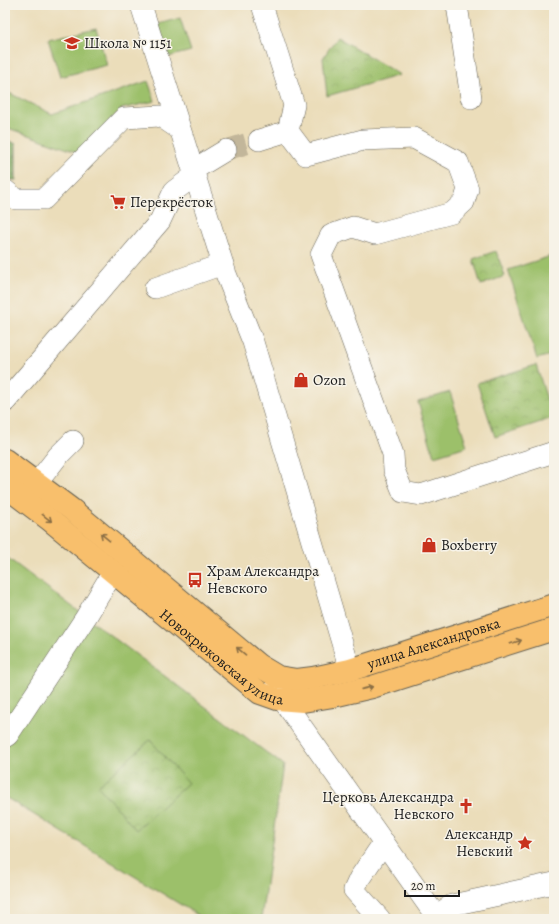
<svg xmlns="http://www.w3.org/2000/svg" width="559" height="924" viewBox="0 0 559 924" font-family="Alegreya,serif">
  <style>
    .grass { fill: #9cc06b; stroke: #5c6e44 }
    .forest { fill: url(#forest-firs); stroke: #4c613e }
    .park { fill: url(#park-crowns); stroke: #5c6e44 }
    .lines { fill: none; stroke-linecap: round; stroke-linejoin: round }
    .minor-tunnel { stroke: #c2b69a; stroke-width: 21; stroke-dasharray: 21 10; stroke-linecap: butt }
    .minor-casing { stroke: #646053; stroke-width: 22 }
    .major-casing { stroke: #646053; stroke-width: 24 }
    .minor { stroke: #fff; stroke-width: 21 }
    .major { stroke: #f8bf6c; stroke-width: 22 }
    .oneway { stroke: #8a6e44 }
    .labels { text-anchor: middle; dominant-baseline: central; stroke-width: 3; stroke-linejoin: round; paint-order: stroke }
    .poi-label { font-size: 15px; fill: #1c1c1c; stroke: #f7f3e8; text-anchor: start }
    .street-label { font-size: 15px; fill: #1c1c1c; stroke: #f7f3e8 }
  </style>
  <defs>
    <pattern id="forest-firs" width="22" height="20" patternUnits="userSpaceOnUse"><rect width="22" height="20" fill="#7da65f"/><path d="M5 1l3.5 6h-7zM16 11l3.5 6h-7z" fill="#66864e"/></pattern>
    <pattern id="park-crowns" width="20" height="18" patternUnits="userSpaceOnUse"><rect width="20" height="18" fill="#9cc06b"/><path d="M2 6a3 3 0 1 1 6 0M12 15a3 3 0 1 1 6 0" fill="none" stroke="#86a45c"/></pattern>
  </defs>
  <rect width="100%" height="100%" fill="#f7f3e8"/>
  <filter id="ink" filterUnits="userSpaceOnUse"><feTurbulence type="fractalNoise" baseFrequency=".025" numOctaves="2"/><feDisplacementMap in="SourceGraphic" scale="8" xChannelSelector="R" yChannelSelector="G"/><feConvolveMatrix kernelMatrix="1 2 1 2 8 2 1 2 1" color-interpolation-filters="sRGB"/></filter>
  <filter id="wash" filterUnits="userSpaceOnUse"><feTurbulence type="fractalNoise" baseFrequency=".012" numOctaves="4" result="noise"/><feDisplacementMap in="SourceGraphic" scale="16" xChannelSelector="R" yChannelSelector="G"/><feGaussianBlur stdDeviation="0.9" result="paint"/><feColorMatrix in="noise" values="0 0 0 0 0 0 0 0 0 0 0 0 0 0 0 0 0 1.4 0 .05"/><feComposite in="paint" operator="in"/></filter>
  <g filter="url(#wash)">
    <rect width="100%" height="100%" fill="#ebddba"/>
    <!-- grass -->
    <path class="grass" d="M180,18L191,51L168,57L158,24Z
      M96,28L107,65L60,77L48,39Z
      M148,81L155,101L121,109L82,154L5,127V91L52,114Z
      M554,255V354L537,359L508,270Z
      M450,392L467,446L434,456L418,402Z
      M5,556L283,765L261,919H204L5,797Z"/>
    <!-- forest -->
    <path class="forest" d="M5,139L16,144V180H5Z"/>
    <!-- park -->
    <path class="park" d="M337,37L400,75L327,96L323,58Z
      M496,251L505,276L481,285L473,259Z
      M536,365L553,418L495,437L477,383Z
      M150,740L188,783L136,830L98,786Z"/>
  </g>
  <g filter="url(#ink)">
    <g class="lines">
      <!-- minor-tunnel -->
      <path class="minor-tunnel" d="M226,150L259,140"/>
      <defs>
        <path id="minor" d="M141,5L226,274L253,342L350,670
          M262,5L294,105L288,131L306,155L363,140L414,138L458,162L468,189L464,202L452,213L375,234L353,227L331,235L321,255L393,454L394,470L403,492L421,495L554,452
          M457,5L471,98
          M259,140L288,131
          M193,170L226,150
          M5,190L16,199H44L124,118L160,116L179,129
          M155,288L223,264
          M5,402L160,221L174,191L194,176
          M26,497L58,456L73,441
          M275,689L438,919
          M5,737L8,735L86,617L113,572
          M436,916L452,905L554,883
          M380,919L354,890L359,879L384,842"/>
        <g id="major">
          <path id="s1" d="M5,460L71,509L258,665L278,677L297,680L313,678L350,670L554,605"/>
          <path id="s2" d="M5,486L50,520L260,693L277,699L303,701L333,696L372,687L554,629"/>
        </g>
      </defs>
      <!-- minor casing -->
      <use href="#minor" class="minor-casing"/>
      <!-- major casing -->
      <use href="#major" class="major-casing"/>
      <!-- minor -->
      <use href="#minor" class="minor"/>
      <!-- major -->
      <use href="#major" class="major"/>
    </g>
    <!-- one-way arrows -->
    <defs><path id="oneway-shaft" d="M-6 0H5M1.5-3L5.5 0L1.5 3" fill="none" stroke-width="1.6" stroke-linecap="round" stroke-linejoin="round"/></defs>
    <g class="oneway">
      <use href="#oneway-shaft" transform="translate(47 518) rotate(38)"/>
      <use href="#oneway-shaft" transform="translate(105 537) rotate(-140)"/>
      <use href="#oneway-shaft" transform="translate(516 642) rotate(-18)"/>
      <use href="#oneway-shaft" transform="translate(241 651) rotate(-140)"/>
      <use href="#oneway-shaft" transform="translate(367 688) rotate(-13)"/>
    </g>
  </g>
  <!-- icons -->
  <defs>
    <symbol id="school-bare" viewBox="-9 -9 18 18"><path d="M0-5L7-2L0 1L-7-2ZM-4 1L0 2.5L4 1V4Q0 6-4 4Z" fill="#c8321e" stroke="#f7f3e8" stroke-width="2.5" paint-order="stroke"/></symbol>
    <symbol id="supermarket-bare" viewBox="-9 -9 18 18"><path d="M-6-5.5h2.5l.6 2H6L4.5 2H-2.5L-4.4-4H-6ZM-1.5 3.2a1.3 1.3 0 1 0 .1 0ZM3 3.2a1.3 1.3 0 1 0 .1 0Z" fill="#c8321e" stroke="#f7f3e8" stroke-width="2.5" paint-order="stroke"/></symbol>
    <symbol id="shop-bare" viewBox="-9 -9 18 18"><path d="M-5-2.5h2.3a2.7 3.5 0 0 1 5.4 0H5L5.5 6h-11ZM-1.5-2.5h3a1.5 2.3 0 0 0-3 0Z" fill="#c8321e" stroke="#f7f3e8" stroke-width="2.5" paint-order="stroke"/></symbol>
    <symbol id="bus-bare" viewBox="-9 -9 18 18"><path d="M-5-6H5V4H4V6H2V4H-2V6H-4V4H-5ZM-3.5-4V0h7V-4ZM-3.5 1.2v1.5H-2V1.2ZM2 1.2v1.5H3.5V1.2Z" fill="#c8321e" stroke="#f7f3e8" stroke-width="2.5" paint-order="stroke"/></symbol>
    <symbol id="church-bare" viewBox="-9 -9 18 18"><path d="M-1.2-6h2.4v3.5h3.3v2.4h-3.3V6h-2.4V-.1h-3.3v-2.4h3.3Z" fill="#c8321e" stroke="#f7f3e8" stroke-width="2.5" paint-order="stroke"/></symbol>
    <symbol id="sight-bare" viewBox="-9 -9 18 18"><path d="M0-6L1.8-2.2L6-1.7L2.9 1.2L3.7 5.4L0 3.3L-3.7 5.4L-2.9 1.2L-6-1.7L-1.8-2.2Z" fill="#c8321e" stroke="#f7f3e8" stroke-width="2.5" paint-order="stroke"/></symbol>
  </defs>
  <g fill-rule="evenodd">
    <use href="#school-bare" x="61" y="32" width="22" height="22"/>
    <use href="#supermarket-bare" x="107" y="191" width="22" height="22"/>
    <use href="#shop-bare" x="290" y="369" width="22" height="22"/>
    <use href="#shop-bare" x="418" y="534" width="22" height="22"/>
    <use href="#bus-bare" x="184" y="569" width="22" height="22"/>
    <use href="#church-bare" x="455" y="795" width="22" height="22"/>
    <use href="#sight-bare" x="514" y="832" width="22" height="22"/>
  </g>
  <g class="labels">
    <!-- poi labels -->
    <g class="poi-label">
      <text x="84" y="43">Школа № 1151</text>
      <text x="130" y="202">Перекрёсток</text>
      <text x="313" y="380">Ozon</text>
      <text x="441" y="545">Boxberry</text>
      <text x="207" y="571">Храм Александра<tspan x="207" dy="17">Невского</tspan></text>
      <text x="454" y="797" text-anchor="end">Церковь Александра<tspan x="454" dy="17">Невского</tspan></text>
      <text x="513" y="834" text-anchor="end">Александр<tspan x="513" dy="17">Невский</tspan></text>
    </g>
    <!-- street labels -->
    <g class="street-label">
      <text stroke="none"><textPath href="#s1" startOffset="510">улица Александровка</textPath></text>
      <text stroke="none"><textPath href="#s2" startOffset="277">Новокрюковская улица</textPath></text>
    </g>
  </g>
  <!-- margin -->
  <rect width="559" height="924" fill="none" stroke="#f7f3e8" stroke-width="20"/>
  <!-- scale -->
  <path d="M405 890v6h54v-6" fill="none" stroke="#1c1c1c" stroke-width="2"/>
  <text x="411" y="890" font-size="12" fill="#1c1c1c" stroke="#f7f3e8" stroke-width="3" paint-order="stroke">20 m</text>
</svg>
